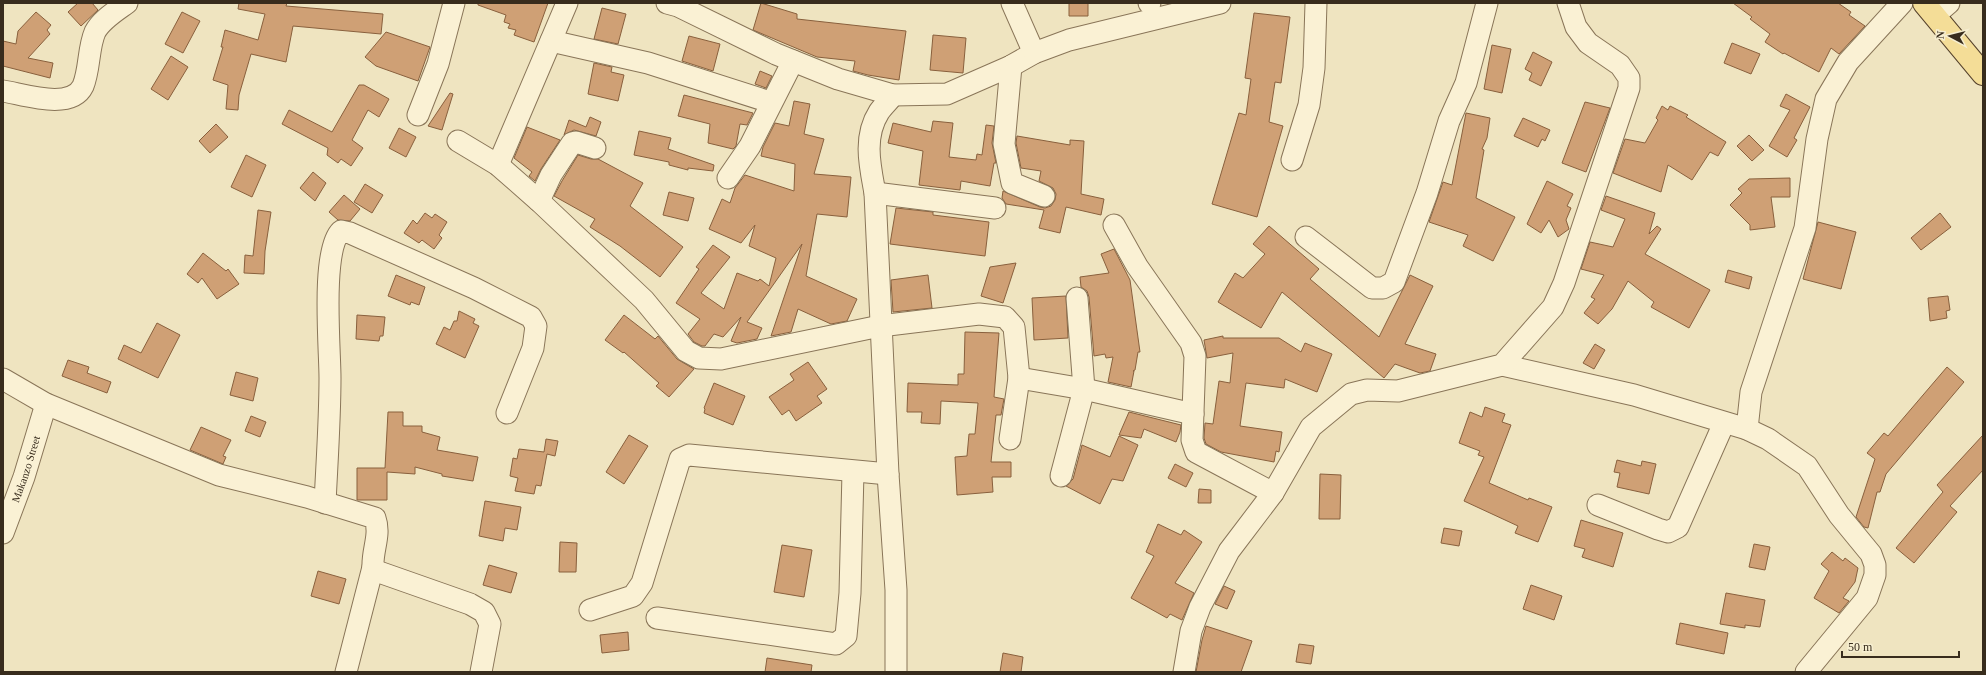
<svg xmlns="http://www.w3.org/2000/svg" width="1986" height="675" viewBox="0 0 1986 675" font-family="Georgia,serif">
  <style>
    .building { fill: #cfa075; stroke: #89603d }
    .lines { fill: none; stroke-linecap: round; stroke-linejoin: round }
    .minor-casing { stroke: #897558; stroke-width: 23 }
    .major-casing { stroke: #56422c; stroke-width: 24 }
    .minor { stroke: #faf1d4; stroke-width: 21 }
    .major { stroke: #f4dd97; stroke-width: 22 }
    .labels { text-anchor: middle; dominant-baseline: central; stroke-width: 3; stroke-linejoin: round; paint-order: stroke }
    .street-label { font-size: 11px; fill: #382c1d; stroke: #f6eed0 }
  </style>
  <rect width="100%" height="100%" fill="#efe4c0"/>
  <!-- building -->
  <path class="building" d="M78,3H92L98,10L81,26L68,12Z
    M239,3H287L286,6L383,14L381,34L293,26L286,62L251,54L239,95L238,110L226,109L228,85L213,80L223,47H221L225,30L258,40L265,14L238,9Z
    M478,3H548L534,42L514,35L516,30L508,28L510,24L504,22L506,15L478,5Z
    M761,3L797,14V19L906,31L899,80L868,75L853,71L855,61L817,57L753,30Z
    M1069,3H1088V16H1069Z
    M1733,3H1838L1851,12L1849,15L1865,26L1839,54L1831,48L1819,72L1784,53L1783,54L1765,42L1770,34L1750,19L1752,17Z
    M602,8L626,14L618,44L594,39Z
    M36,12L51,25L47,30L50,34L28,58L53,63L50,78L3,66V41L16,44L18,31Z
    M182,12L200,21L183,53L165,44Z
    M1254,13L1290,17L1281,83L1275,82L1269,122L1283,126L1257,217L1212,204L1239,113L1246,115L1251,79L1245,78Z
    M386,32L430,47L418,81L376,66L365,57Z
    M933,35L966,38L963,73L930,70Z
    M689,36L720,44L713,71L682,61Z
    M1732,43L1760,54L1751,74L1724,63Z
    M1492,45L1511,49L1502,93L1484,89Z
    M1533,52L1552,62L1541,86L1529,80L1532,73L1525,69Z
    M171,56L188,67L168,100L151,89Z
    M594,63L612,67L611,72L624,75L618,101L588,94Z
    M760,71L772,76L766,88L755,84Z
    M359,85H364L389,99L379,117L368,110L352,140L363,148L351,166L341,159L338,163L327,155L328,148L282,124L289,110L332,132Z
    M450,93L453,94L442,130L428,126Z
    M1786,94L1810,107L1794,138L1797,140L1787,157L1769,146L1790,110L1780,106Z
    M684,95L753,113L747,125L740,124L736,146L733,149L708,143L710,124L678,116Z
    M794,101L810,104L804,134L824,139L814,174L851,177L847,217L817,214L806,276L857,299L847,321L831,324L798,309L791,332L771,336L802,244L747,322L762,328L757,339L737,343L731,341L741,317L723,337L714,334L705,346H702L694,342L688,334L700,319L676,303L699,269L696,267L713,245L730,257L701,293L724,309L737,273L758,281L760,279L769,286L776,258L749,246L755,225L741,243L709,229L722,199L730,203L735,188L745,175L794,191L795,164L761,156L763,147L775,123L789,126Z
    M1585,102L1610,108L1586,172L1562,163Z
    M1662,106L1668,110L1670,106L1688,115L1686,117L1726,142L1718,156L1710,152L1692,180L1668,165L1661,192L1613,173L1625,139L1645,143L1658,120L1656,118Z
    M1466,113L1490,118L1487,138L1482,149L1484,150L1476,198L1515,217L1493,261L1463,246L1468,235L1429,222L1443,182L1452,185Z
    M590,117L601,122L596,136L574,130L564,135L569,120L586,127Z
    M1523,118L1550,130L1545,141L1542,139L1538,147L1514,136Z
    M933,121L953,123L949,157L976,160L977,154L982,155L986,125L994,126L992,143L996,163H994L990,186L961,181L960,190L919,185L923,151L888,143L893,123L931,132Z
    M216,124L228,137L210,153L199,141Z
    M527,127L560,140L541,169L535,181L529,176L532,172L514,158Z
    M399,128L416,137L406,157L389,148Z
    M639,131L671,138L668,149L714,165L713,171L688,168V170L669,165V162L634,155Z
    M1749,135L1764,150L1752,161L1737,146Z
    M1017,136L1070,145V140L1084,141L1081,194L1104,199L1101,215L1066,207L1060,233L1039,228L1044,210L1006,204L1002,198L1003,191L1040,207L1045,208L1051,206L1055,200L1056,194L1053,188L1039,181L1041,171L1021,168L1016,143Z
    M246,155L266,165L252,197L231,187Z
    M578,155L591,159H598L643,183L630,206L683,247L660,277L620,246L590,227L595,219L554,196L562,181Z
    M313,172L326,183L315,201L300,188Z
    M1790,178V197H1771L1775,227L1750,230V225L1730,205L1742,193L1738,189L1749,179Z
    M1547,181L1573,194L1567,206L1571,208L1566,220L1569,229L1558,237L1549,220L1541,233L1527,224Z
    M365,184L383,195L372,213L354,202Z
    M669,192L694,198L688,221L663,215Z
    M344,195L360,209L350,221L338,220L329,212Z
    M1606,196L1655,213L1649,234L1657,226L1661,229L1645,254L1710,290L1689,328L1651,307L1654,302L1628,281L1612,309L1598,324L1584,313L1595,299L1591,297L1604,275L1581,269L1590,242L1613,247L1625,219L1601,210Z
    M896,208L933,212V215L989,222L985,256L890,244Z
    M258,210L271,212L265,251L264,274L244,273L245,255L253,256Z
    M425,213L432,218L435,214L447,222L439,235L442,238L434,249L422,240L419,243L404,233L413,220L417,224Z
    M1940,213L1951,227L1921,250L1911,238Z
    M1818,222L1856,232L1841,289L1803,279Z
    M1269,226L1319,269L1310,279L1379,337L1410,275L1433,286L1405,344L1436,354L1430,371L1420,373L1395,364L1384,378L1282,292L1261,328L1218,302L1235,273L1243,278L1265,254L1253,244Z
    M1114,249L1130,280L1140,352H1138L1135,370L1133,371H1134L1131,387L1108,382L1113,357L1106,358L1105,354L1094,356L1089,297L1087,291L1081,287L1080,277L1109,273L1101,254Z
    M203,253L226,271L228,269L239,284L217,299L202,278L198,283L187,274Z
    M1016,263L1003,303L981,296L990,267Z
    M1728,270L1752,277L1749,289L1725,282Z
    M396,275L425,287L419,305L411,302L410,305L388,296Z
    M928,275L932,308L893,312L891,280Z
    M1066,296L1068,338L1034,340L1032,298Z
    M1948,296L1950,310L1946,311L1947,318L1930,321L1928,298Z
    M459,311L475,319L473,323L479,326L465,358L436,344L444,327L450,330L454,321H457Z
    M357,315L385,317L383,336H380L379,341L356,339Z
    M624,315L655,339L658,336L677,359L694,369L669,397L656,386L659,383L624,352L623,353L605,340Z
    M157,323L180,335L158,378L118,359L124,345L141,353Z
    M965,332L999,333L994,397L1004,399L1001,415H996L991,462H1011V477H992L993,492L957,495L955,457L967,456L969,434H975L978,403L941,401L940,424L921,423L922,412H907L908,383L958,385V374H964Z
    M1223,336V338H1279L1301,352L1305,343L1332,354L1317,392L1285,379L1284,388L1246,383L1240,426L1282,432L1279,452L1276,451L1274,462L1221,452L1206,444L1204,438L1205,423L1213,424L1219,381L1230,383L1233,353L1207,358L1204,340Z
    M1595,344L1605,350L1594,369L1583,363Z
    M68,360L89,367L87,373L111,382L107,393L62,376Z
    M808,362L827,389L817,396L822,403L796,421L789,410L782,415L769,397L794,380L790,374Z
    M1947,367L1964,382L1886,474L1880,492H1877L1868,528L1864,527L1856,517L1875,459L1867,453L1884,433L1888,436Z
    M236,372L258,378L253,401L230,395Z
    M714,383L745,396L733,425L704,413L705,409L704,408Z
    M1485,407L1505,414L1502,422L1511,425L1489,483L1528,500L1529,498L1552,507L1538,542L1515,533L1518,526L1464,501L1484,457L1478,455L1480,451L1459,443L1470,412L1482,417Z
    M388,412H403V426H422V432L440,437L437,450L478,457L473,481L442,476V474L415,467V474L387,472V500H357V468H385Z
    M1129,412L1181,425L1180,432L1176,442L1144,429L1141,438L1119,435Z
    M251,416L266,422L260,437L245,431Z
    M201,427L231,440L223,456L226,457L223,464L190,450Z
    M629,435L648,446L624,484L606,472Z
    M1983,435V470L1950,506L1957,512L1914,563L1896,548L1943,492L1937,485Z
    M1119,436L1138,445L1123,481L1112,479L1100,504L1066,486L1073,479L1082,445L1110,457Z
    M546,439L558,441L555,456L547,454L541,486L536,485L534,494L515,491L518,478L510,476L513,458L517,459L519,449L544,452Z
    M1617,460L1641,466L1642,461L1656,464L1649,494L1617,487L1620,473L1614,472Z
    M1175,464L1193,473L1186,487L1168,478Z
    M1320,474L1341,475L1340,519H1319Z
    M1199,489L1211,490V503H1198Z
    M485,501L521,507L517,530L505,528L503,541L479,536Z
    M1581,520L1623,533L1613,567L1582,557L1585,549L1574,546Z
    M1158,524L1181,535L1184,530L1202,542L1175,583L1194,593L1182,620L1170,614L1167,618L1131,598L1154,556L1146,552Z
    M1444,528L1462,531L1459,546L1441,543Z
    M560,542L577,543L576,572H559Z
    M1754,544L1770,547L1765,570L1749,567Z
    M782,545L812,550L804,597L774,592Z
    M1832,552L1843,561L1845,558L1858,568L1855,582L1843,598L1849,601L1839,613L1814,598L1829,571L1821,564Z
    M489,565L517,573L511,593L483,585Z
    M318,571L346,579L339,604L311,596Z
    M1531,585L1562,596L1554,620L1523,609Z
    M1224,586L1235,591L1227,609L1215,604Z
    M1726,593L1765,600L1760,627L1745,625V628L1720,624Z
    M1680,623L1728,633L1724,654L1676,644Z
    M1206,626L1252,641L1241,672H1196L1202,640Z
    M628,632L629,650L602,653L600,635Z
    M1299,644L1314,646L1311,664L1296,662Z
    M1003,653L1023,657L1021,672H1000Z
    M767,658L812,665L811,672H765Z"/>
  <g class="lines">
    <defs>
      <g id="minor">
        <path d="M667,3L678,6L776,54L838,79L893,95L947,94L1011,66L1034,53L1069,40L1220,3"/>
        <path d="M1012,3L1034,53"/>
        <path d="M1149,3H1150"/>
        <path d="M1935,15L1949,3"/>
        <path d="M551,41L648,63L770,102"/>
        <path d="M1011,66L1004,144L1012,183L1044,196"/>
        <path d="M3,91C23,94 71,111 83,86C90,69 88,48 95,32C101,20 116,11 127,3"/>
        <path d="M893,95C889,101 883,106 879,112C863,137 870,166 875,193L888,474L896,590V672"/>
        <path d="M418,115L438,64L454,3"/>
        <path d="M458,141L498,165L539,201L644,300L686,351L699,358L721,359L880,326L979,314L1005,317L1014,327L1019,378L1010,439"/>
        <path d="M1292,160L1309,105L1314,68L1316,3"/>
        <path d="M498,165L567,3"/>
        <path d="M728,178L750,146L793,61"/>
        <path d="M875,193L995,208"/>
        <path d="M539,201L551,175L572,143L576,142L595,148"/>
        <path d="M1114,225L1137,266L1191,343L1195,356L1192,440L1196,452L1273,493"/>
        <path d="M1306,237L1372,288H1383L1394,282L1427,193L1449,121L1466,83L1487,3"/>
        <path d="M1502,365L1634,395L1747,429L1768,439L1807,466L1839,515L1871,554L1875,565V575L1867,598L1806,672"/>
        <path d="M1019,378L1084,389L1193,414"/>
        <path d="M3,379L46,404L219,475L307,497L375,518C381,535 372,550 373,567L379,572L470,604L484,612L490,624L481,672"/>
        <path d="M1747,429L1751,392L1805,228L1817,139L1826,99L1848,62L1902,3"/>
        <path d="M1061,476L1084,389L1077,298"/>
        <path d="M325,503C327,461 330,419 330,378C330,348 321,250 341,231L350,233L474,288L531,317L536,326L533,348L507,413"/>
        <path d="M1598,505L1658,529L1668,532L1678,527L1724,423"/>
        <path id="s1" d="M3,533L24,477L46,404"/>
        <path d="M590,610L633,596L642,583L680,459L689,455L888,474"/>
        <path d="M657,618L836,644L846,636L850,593L853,472"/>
        <path d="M346,672L373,567"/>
        <path d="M1184,672L1191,631L1200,607L1229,551L1273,493L1311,427L1351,394L1367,390L1398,391L1502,365L1553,307L1564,283L1629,88V78L1620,65L1588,43L1576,27L1568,3"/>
      </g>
      <path id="major" d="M1924,3L1983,74"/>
    </defs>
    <!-- minor casing -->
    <use href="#minor" class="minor-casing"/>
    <!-- major casing -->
    <use href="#major" class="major-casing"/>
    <!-- minor -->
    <use href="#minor" class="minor"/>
    <!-- major -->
    <use href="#major" class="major"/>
  </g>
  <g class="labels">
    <!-- street labels -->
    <g class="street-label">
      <text stroke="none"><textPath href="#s1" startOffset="68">Makanzo Street</textPath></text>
    </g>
  </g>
  <!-- border -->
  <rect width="1986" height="675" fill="none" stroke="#382c1d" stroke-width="8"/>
  <!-- north arrow -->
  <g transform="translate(1950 36) rotate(277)" stroke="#f6eed0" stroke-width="3" paint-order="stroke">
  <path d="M0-3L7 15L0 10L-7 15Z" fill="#382c1d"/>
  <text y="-6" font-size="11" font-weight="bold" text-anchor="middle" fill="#382c1d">N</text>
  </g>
  <!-- scale -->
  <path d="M1842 651v6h117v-6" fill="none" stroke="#382c1d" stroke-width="2"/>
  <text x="1848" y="651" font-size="12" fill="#382c1d" stroke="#f6eed0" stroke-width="3" paint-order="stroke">50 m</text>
</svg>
